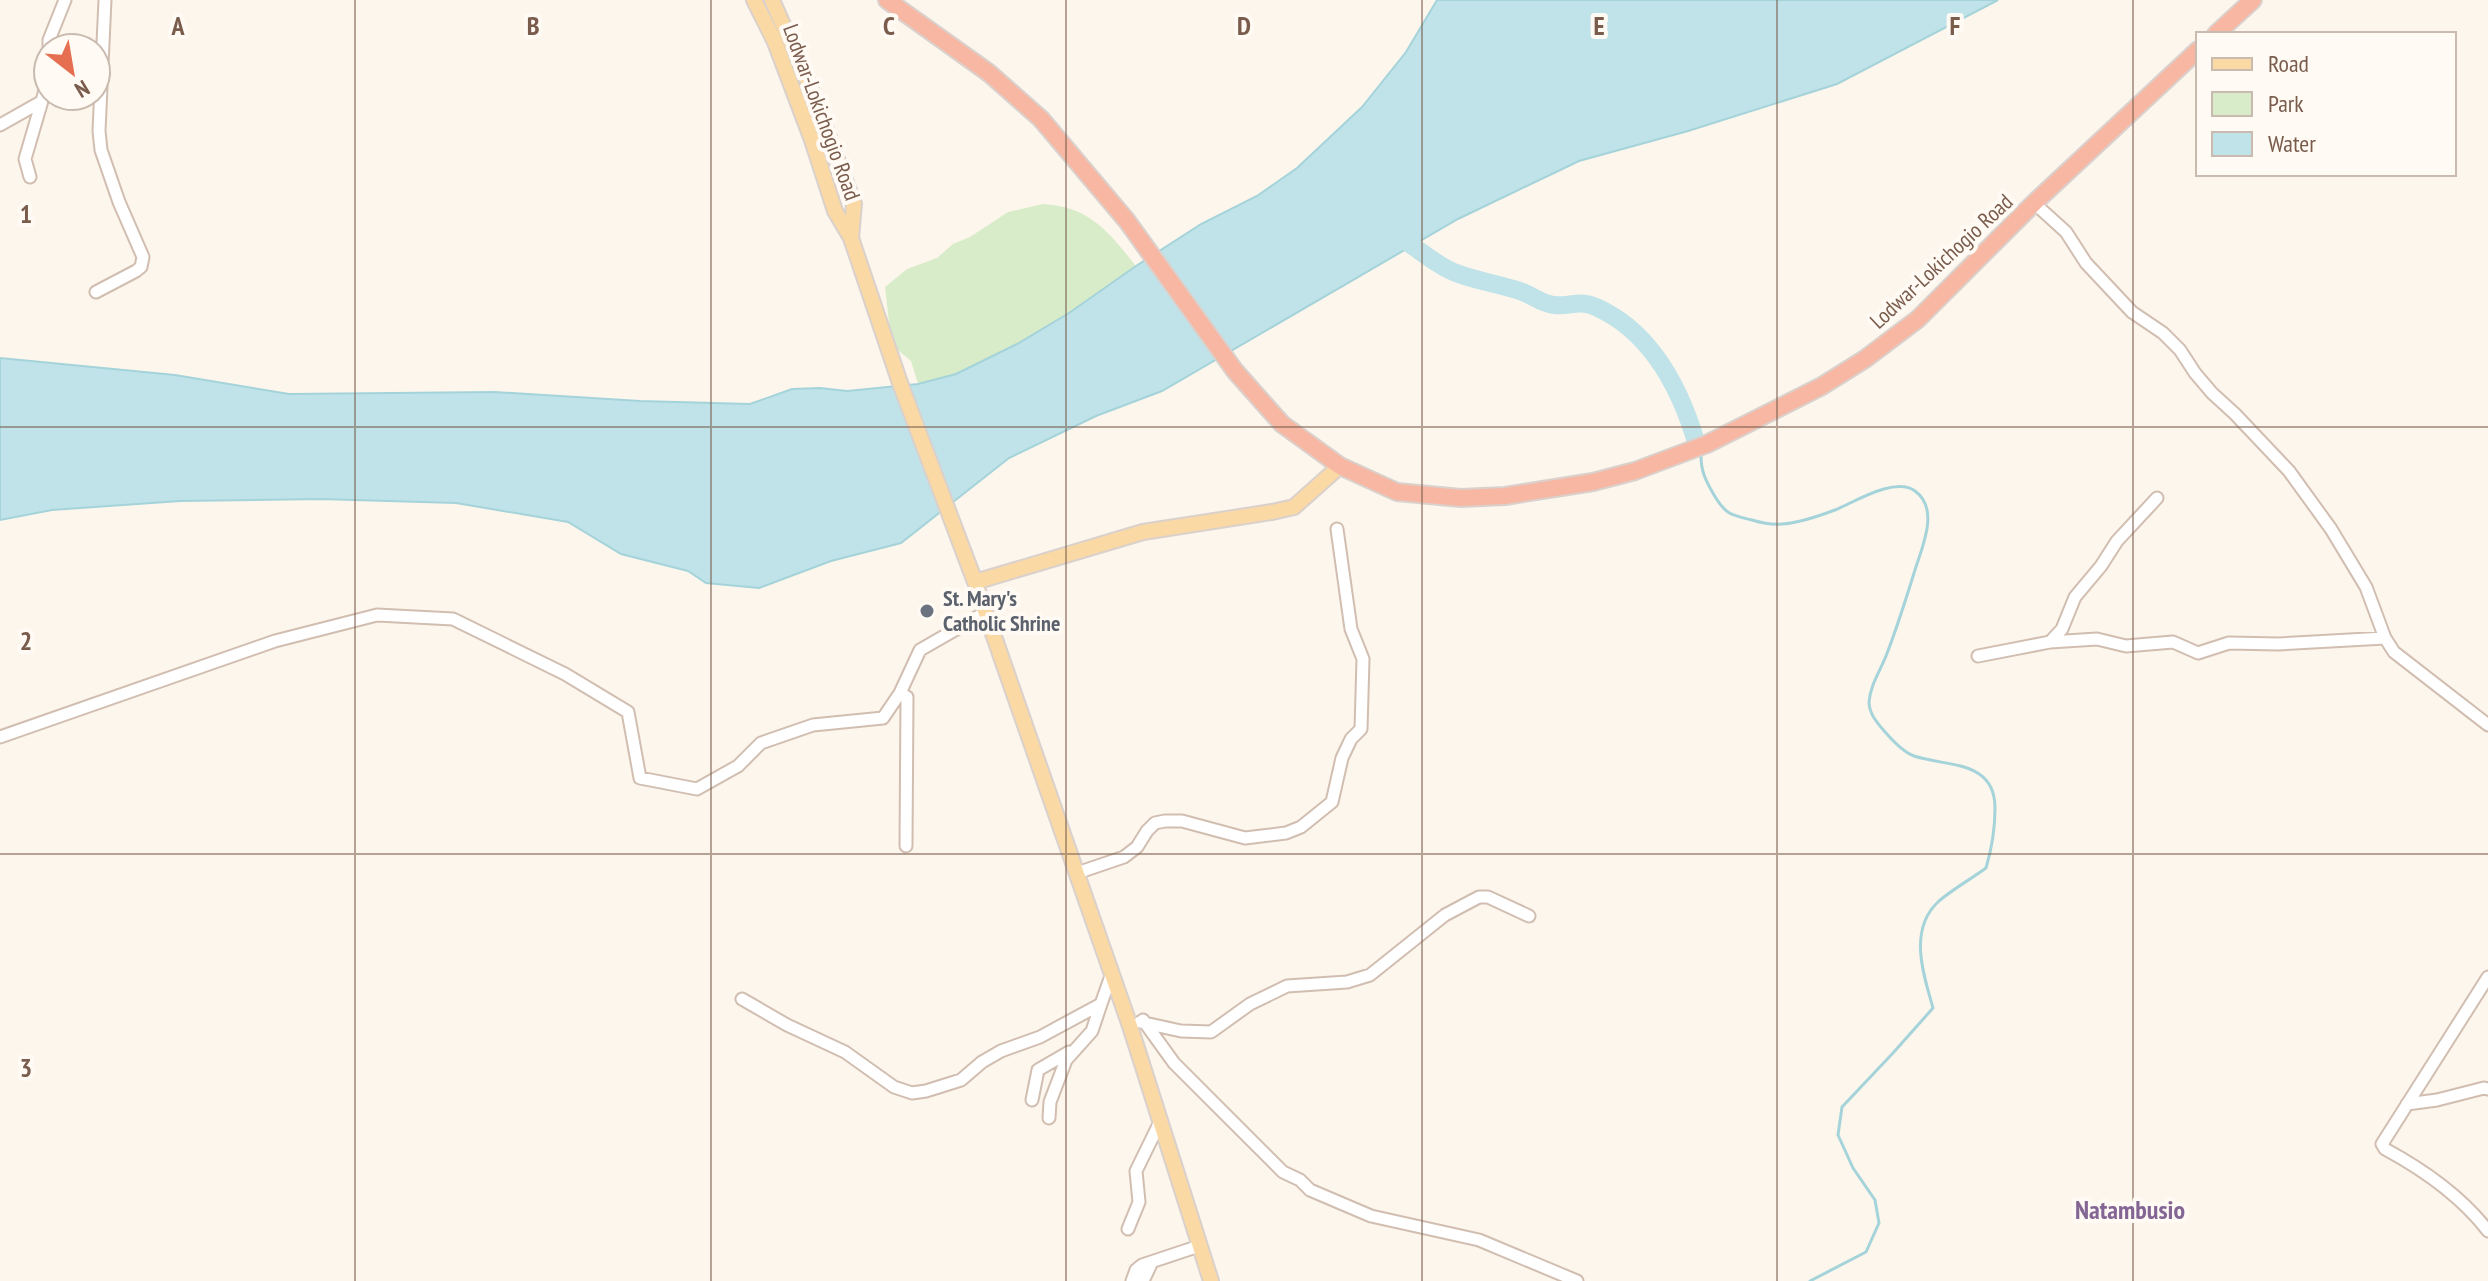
<svg xmlns="http://www.w3.org/2000/svg" width="2488" height="1281" viewBox="0 0 2488 1281" font-family="'PT Sans Narrow',sans-serif">
  <style>
    .green { fill: #d8ecc9 }
    .water { fill: #bfe3e8; stroke: #a5d3da; stroke-width: 2 }
    .lines { fill: none; stroke-linecap: round; stroke-linejoin: round }
    .stream { stroke: #a5d3da; stroke-width: 3 }
    .river { stroke: #bfe3e8; stroke-width: 18 }
    .minor-casing { stroke: #d1beb0; stroke-width: 15 }
    .major-casing { stroke: #dad1cd; stroke-width: 18 }
    .highway-casing { stroke: #dad1cd; stroke-width: 20 }
    .minor { stroke: #fff; stroke-width: 11 }
    .major { stroke: #fbd9a5; stroke-width: 14 }
    .highway { stroke: #f7b7a3; stroke-width: 16 }
    .grid { fill: none; stroke: #7a5c4d; stroke-width: 2; stroke-opacity: 0.55 }
    .worship-dot { fill: #6b7280; stroke: #fffaf3; stroke-width: 3 }
    .labels { text-anchor: middle; dominant-baseline: central; stroke-width: 8; stroke-linejoin: round; paint-order: stroke }
    .street-label { font-size: 22px; fill: #7a5c4d; stroke: #fffaf3 }
    .worship-label { font-size: 22px; font-weight: bold; fill: #5b616d; stroke: #fffaf3; text-anchor: start }
    .quarter-label { font-size: 26px; font-weight: bold; fill: #846695; stroke: #fffaf3 }
    .grid-label { font-size: 26px; text-anchor: middle; font-weight: bold; fill: #7a5c4d; stroke: #fffaf3; stroke-width: 8; stroke-linejoin: round; paint-order: stroke }
  </style>
  <rect width="100%" height="100%" fill="#fdf6ec"/>
  <!-- green -->
  <path class="green" d="M1043,204C1090,207 1108,231 1136,266L1069,313L1017,344L956,374L918,384L911,361L899,351L891,340L885,287L907,269L937,258L953,244L970,237L1008,212Z"/>
  <!-- water -->
  <path class="water" d="M1437,0H1998L1837,84L1688,131L1579,161L1458,219L1162,391L1096,416L1009,458L901,543L831,561L759,588L706,583L688,571L621,554L568,522L456,503L320,499L180,501L52,510L0,520V358L175,375L289,394L495,392L640,401L750,404L792,389L820,388L847,391L918,384L956,374L1017,344L1069,313L1136,266L1201,224L1257,196L1297,168L1362,107L1406,52Z"/>
  <g class="lines">
    <!-- stream -->
    <path class="stream" d="M1701,456C1701,472 1706,481 1714,495C1726,515 1731,515 1752,520C1762,523 1772,525 1782,524C1799,523 1819,516 1835,510C1853,503 1895,476 1915,491C1940,509 1922,547 1915,570C1906,599 1897,628 1886,656C1880,671 1870,686 1869,702C1869,714 1878,724 1886,733C1893,741 1903,752 1914,756C1948,767 1995,760 1995,808C1995,830 1992,848 1986,868C1971,879 1953,889 1939,901C1908,929 1923,973 1933,1008L1893,1053L1842,1107L1838,1135L1853,1168L1875,1200L1879,1223L1866,1252L1810,1281"/>
    <!-- river -->
    <path class="river" d="M1394,234C1416,246 1433,264 1456,273C1477,281 1499,284 1520,291C1532,295 1542,304 1554,305C1570,307 1579,299 1596,307C1652,332 1681,390 1697,445"/>
    <defs>
      <path id="minor" d="M49,48V40L65,0
        M0,125L39,103
        M30,177L25,159L44,94L48,58
        M2034,203L2066,232L2086,263L2132,312L2163,333L2180,350L2195,373L2212,393L2235,414L2289,471L2331,529L2366,587L2385,638L2394,652L2488,725
        M96,292L136,271L141,267L143,257L119,202L101,150L99,131L105,0
        M2050,642L2062,629L2075,597L2101,566L2117,541L2157,498
        M1978,656L2050,642L2097,639L2126,646L2173,642L2198,653L2229,643L2279,644L2385,638
        M900,693L907,697L906,846
        M0,737L275,641L377,615L453,619L565,674L628,712L640,778L697,789L738,766L761,743L813,725L883,718L900,693L920,650L986,612
        M1077,873L1124,857L1137,847L1147,831L1155,823L1165,821H1182L1245,838L1286,833L1301,827L1332,802L1342,758L1351,739L1361,729L1363,659L1351,629L1337,529
        M2488,977L2382,1144L2385,1149C2424,1170 2461,1196 2488,1231
        M742,999L787,1025L845,1052L894,1087L912,1093L926,1091L961,1080L982,1062L1001,1051L1040,1037L1101,1004L1112,973
        M1143,1020L1174,1063L1283,1172L1300,1180L1310,1190L1371,1216L1479,1240L1577,1281
        M1140,1022L1181,1031L1211,1032L1250,1004L1287,986L1347,982L1370,975L1445,915L1479,897H1488L1529,916
        M1032,1100L1038,1070L1069,1052
        M2407,1104L2437,1100L2484,1088L2488,1089
        M1049,1118L1050,1102L1066,1060L1092,1031L1101,1004
        M1128,1229L1139,1202L1136,1171L1160,1122
        M1132,1281L1136,1270L1142,1265L1199,1246
        M1143,1281L1152,1262"/>
      <path id="major" d="M754,0L775,42L812,140L835,211L851,238L900,383L975,582L1130,1026L1211,1281
        M772,0L806,77L854,204L851,238
        M975,582L1143,532L1272,512L1294,507L1340,466"/>
      <path id="highway" d="M887,0L989,73L1041,119L1127,221L1235,371L1282,424L1340,466L1397,492L1461,498L1505,496L1593,482L1635,471L1707,444L1822,386L1865,359L1918,319L2034,203L2198,50
        M2216,34L2253,0"/>
    </defs>
    <!-- minor casing -->
    <use href="#minor" class="minor-casing"/>
    <!-- major casing -->
    <use href="#major" class="major-casing"/>
    <!-- highway casing -->
    <use href="#highway" class="highway-casing"/>
    <!-- minor -->
    <use href="#minor" class="minor"/>
    <!-- major -->
    <use href="#major" class="major"/>
    <!-- highway -->
    <use href="#highway" class="highway"/>
  </g>
  <!-- grid -->
  <path class="grid" d="M355,0V1281M711,0V1281M1066,0V1281M1422,0V1281M1777,0V1281M2133,0V1281M0,427H2488M0,854H2488"/>
  <!-- markers -->
  <circle class="worship-dot" cx="927" cy="611" r="8"/>
  <g class="labels">
    <!-- street labels -->
    <g class="street-label">
      <text transform="translate(822 112) rotate(70)">Lodwar-Lokichogio Road</text>
      <text transform="translate(1941 261) rotate(-43)">Lodwar-Lokichogio Road</text>
    </g>
    <!-- worship labels -->
    <g class="worship-label">
      <text x="943" y="598">St. Mary's<tspan x="943" dy="25">Catholic Shrine</tspan></text>
    </g>
    <!-- quarter labels -->
    <g class="quarter-label">
      <text x="2130" y="1209">Natambusio</text>
    </g>
  </g>
  <g class="grid-label">
    <text x="178" y="35">A</text>
    <text x="533" y="35">B</text>
    <text x="889" y="35">C</text>
    <text x="1244" y="35">D</text>
    <text x="1599" y="35">E</text>
    <text x="1955" y="35">F</text>
    <text x="26" y="223">1</text>
    <text x="26" y="650">2</text>
    <text x="26" y="1077">3</text>
  </g>
  <!-- legend -->
  <rect x="2196" y="32" width="260" height="144" fill="#fffaf3" stroke="#cabbb1" stroke-width="2"/>
  <rect x="2212" y="58" width="40" height="12" fill="#fbd9a5" stroke="#cabbb1" stroke-width="2"/>
  <text x="2268" y="72" font-size="24" fill="#7a5c4d">Road</text>
  <rect x="2212" y="92" width="40" height="24" fill="#d8ecc9" stroke="#cabbb1" stroke-width="2"/>
  <text x="2268" y="112" font-size="24" fill="#7a5c4d">Park</text>
  <rect x="2212" y="132" width="40" height="24" fill="#bfe3e8" stroke="#cabbb1" stroke-width="2"/>
  <text x="2268" y="152" font-size="24" fill="#7a5c4d">Water</text>
  <!-- north arrow -->
  <g transform="translate(72 72) rotate(149)"><circle r="38" fill="#fffaf3" stroke="#cabbb1" stroke-width="2"/>
  <path d="M0-6L14 30L0 20L-14 30Z" fill="#e76f51"/>
  <text y="-12" font-size="22" font-weight="bold" text-anchor="middle" fill="#7a5c4d">N</text>
  </g>
</svg>
